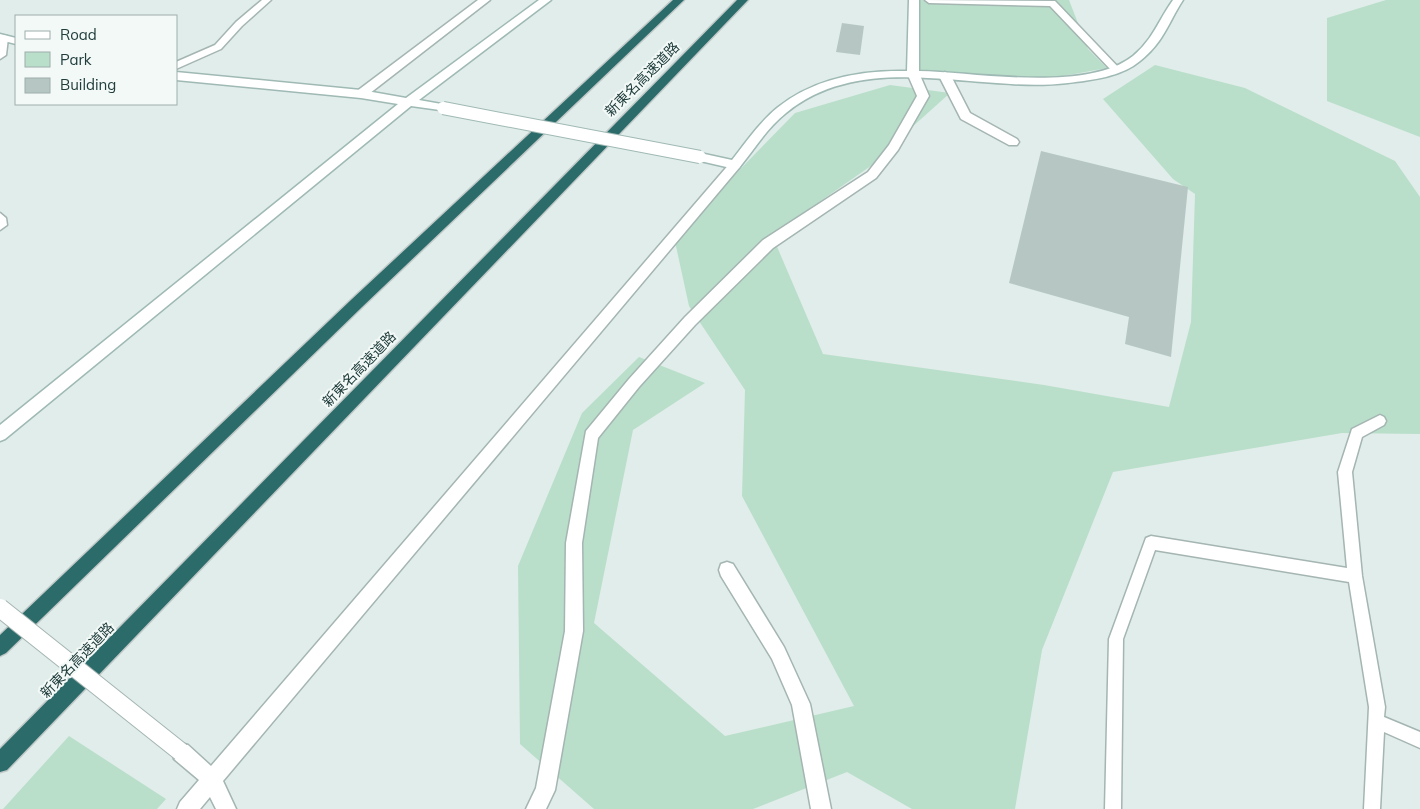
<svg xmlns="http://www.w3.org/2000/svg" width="1420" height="809" viewBox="0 0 1420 809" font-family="Mulish,'Noto Sans JP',sans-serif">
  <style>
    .green { fill: #b9dfca }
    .building { fill: #b6c7c3 }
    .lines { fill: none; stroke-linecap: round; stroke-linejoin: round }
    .lane-casing { stroke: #a4b5b2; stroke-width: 3 }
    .street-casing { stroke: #a4b5b2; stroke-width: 3 }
    .secondary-casing { stroke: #9fb9b4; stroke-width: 3 }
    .highway-casing { stroke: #c1c9c8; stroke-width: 3 }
    .lane { fill: #fff; fill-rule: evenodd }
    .street { fill: #fff; fill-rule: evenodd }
    .secondary { fill: #fff; fill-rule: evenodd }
    .highway { fill: #2b6c6b; fill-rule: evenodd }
    .street-bridge-casing { stroke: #a4b5b2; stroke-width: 20; stroke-linecap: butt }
    .secondary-bridge-casing { stroke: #9fb9b4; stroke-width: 14; stroke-linecap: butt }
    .street-bridge { stroke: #fff; stroke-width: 18 }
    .secondary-bridge { stroke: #fff; stroke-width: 12 }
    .labels { text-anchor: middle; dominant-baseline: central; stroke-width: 4; stroke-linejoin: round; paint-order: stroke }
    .street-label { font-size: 14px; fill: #213e3c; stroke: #f2f9f7 }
  </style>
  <rect width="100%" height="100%" fill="#e1edea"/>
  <!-- green -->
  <path class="green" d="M914,0H1069L1088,49L1107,68L1025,83L913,73Z
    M1386,0H1420V137L1327,101V18Z
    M1155,65L1245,88L1395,161L1420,197V434L1342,433L1113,472L1042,650L1015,809H912L847,772L753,809H594L520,744L518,566L582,413L639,357L705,383L633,430L594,623L725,736L854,706L742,496L745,390L689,306L674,237L795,113L890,85L950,93L911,128L885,156L772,235L823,354L1044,385L1169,407L1191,322L1195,194L1173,179L1103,99Z
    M69,736L166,799L157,809H3Z"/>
  <!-- building -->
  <path class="building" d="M842,23L864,26L860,55L836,52Z
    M1041,151L1188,187L1171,357L1125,344L1129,317L1009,283Z"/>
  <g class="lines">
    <defs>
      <path id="lane" d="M262,0H271L242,26L221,49L176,69V62L215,45L236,22Z
        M925,0L1055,1L1120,69L1118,71H1112L1050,6L929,3Z
        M1380,415L1384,417L1386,421L1384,425L1362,437L1352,472L1362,576L1385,707L1384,717L1420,732V748L1384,732L1380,809H1364L1369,707L1349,582L1155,550L1123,639L1121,809H1105L1109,639L1146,538L1151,536L1347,568L1338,472L1352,429Z"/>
      <path id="street" d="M478,0H490L365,97H357V91Z
        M0,35L7,36L8,38L6,55L0,59Z
        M913,69L919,73L929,96L898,150L876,178L773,248L695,325L639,387L598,438L582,543L583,631L555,790L546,809H526L536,788L565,631L566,543L586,431L629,379L685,317L763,240L868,172L889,145L917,96L907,73Z
        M945,72L951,76L970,113L1017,139L1019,142L1017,145H1009L961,119L939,76Z
        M735,161L739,162L741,165L739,168L223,781L236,809H216L210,797L200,809H177L180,802L199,780L174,759L172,752L174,745L181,743L188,745L211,766L731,162Z
        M0,213L6,218L7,225L0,230Z
        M727,562L733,564L784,647L810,704L831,809H811L792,705L772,659L721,576L719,570L721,564Z"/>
      <path id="secondary" d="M539,0H551L419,100L447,105V111L411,106L5,439L0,441V425L398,104L361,98L176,80V72L361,90L406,98Z
        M909,0H919V71C975,72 1086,93 1133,56C1154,38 1158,21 1173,0H1183C1168,23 1164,42 1140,61C1121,77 1092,80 1068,83C976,94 866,48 786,113C767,128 754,150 739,168L735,169L696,160L694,157L700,153L732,160C746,142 760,122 777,108C814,78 861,70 907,71Z
        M0,34L16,38V44L0,40Z"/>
      <path id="highway" d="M673,0H684L361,308L6,653L0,656V635L351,300Z
        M737,0H748L7,770L0,772V749Z"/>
    </defs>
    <!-- lane casing -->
    <use href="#lane" class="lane-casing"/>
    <!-- street casing -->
    <use href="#street" class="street-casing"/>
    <!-- secondary casing -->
    <use href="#secondary" class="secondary-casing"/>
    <!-- highway casing -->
    <use href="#highway" class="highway-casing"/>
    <!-- lane -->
    <use href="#lane" class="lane"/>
    <!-- street -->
    <use href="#street" class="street"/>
    <!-- secondary -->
    <use href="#secondary" class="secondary"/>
    <!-- highway -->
    <use href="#highway" class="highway"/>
    <defs>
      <path id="street-bridge" d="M0,608L181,752"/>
      <path id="secondary-bridge" d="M443,108L700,157"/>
    </defs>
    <!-- street-bridge casing -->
    <use href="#street-bridge" class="street-bridge-casing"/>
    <!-- secondary-bridge casing -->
    <use href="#secondary-bridge" class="secondary-bridge-casing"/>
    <!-- street-bridge -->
    <use href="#street-bridge" class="street-bridge"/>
    <!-- secondary-bridge -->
    <use href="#secondary-bridge" class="secondary-bridge"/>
  </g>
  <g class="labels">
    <!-- street labels -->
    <g class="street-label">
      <text transform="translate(642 79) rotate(-45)">新東名高速道路</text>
      <text transform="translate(359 369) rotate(-46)">新東名高速道路</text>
      <text transform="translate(77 660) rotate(-46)">新東名高速道路</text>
    </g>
  </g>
  <!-- legend -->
  <rect x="15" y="15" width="162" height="90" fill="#f2f9f7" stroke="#9eaeac"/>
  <rect x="25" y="31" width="25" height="8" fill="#ffffff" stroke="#9eaeac"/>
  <text x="60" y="40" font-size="15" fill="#213e3c">Road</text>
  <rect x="25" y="52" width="25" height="15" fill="#b9dfca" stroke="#9eaeac"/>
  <text x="60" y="65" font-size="15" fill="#213e3c">Park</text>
  <rect x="25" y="78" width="25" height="15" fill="#b6c7c3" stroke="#9eaeac"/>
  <text x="60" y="90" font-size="15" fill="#213e3c">Building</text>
</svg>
